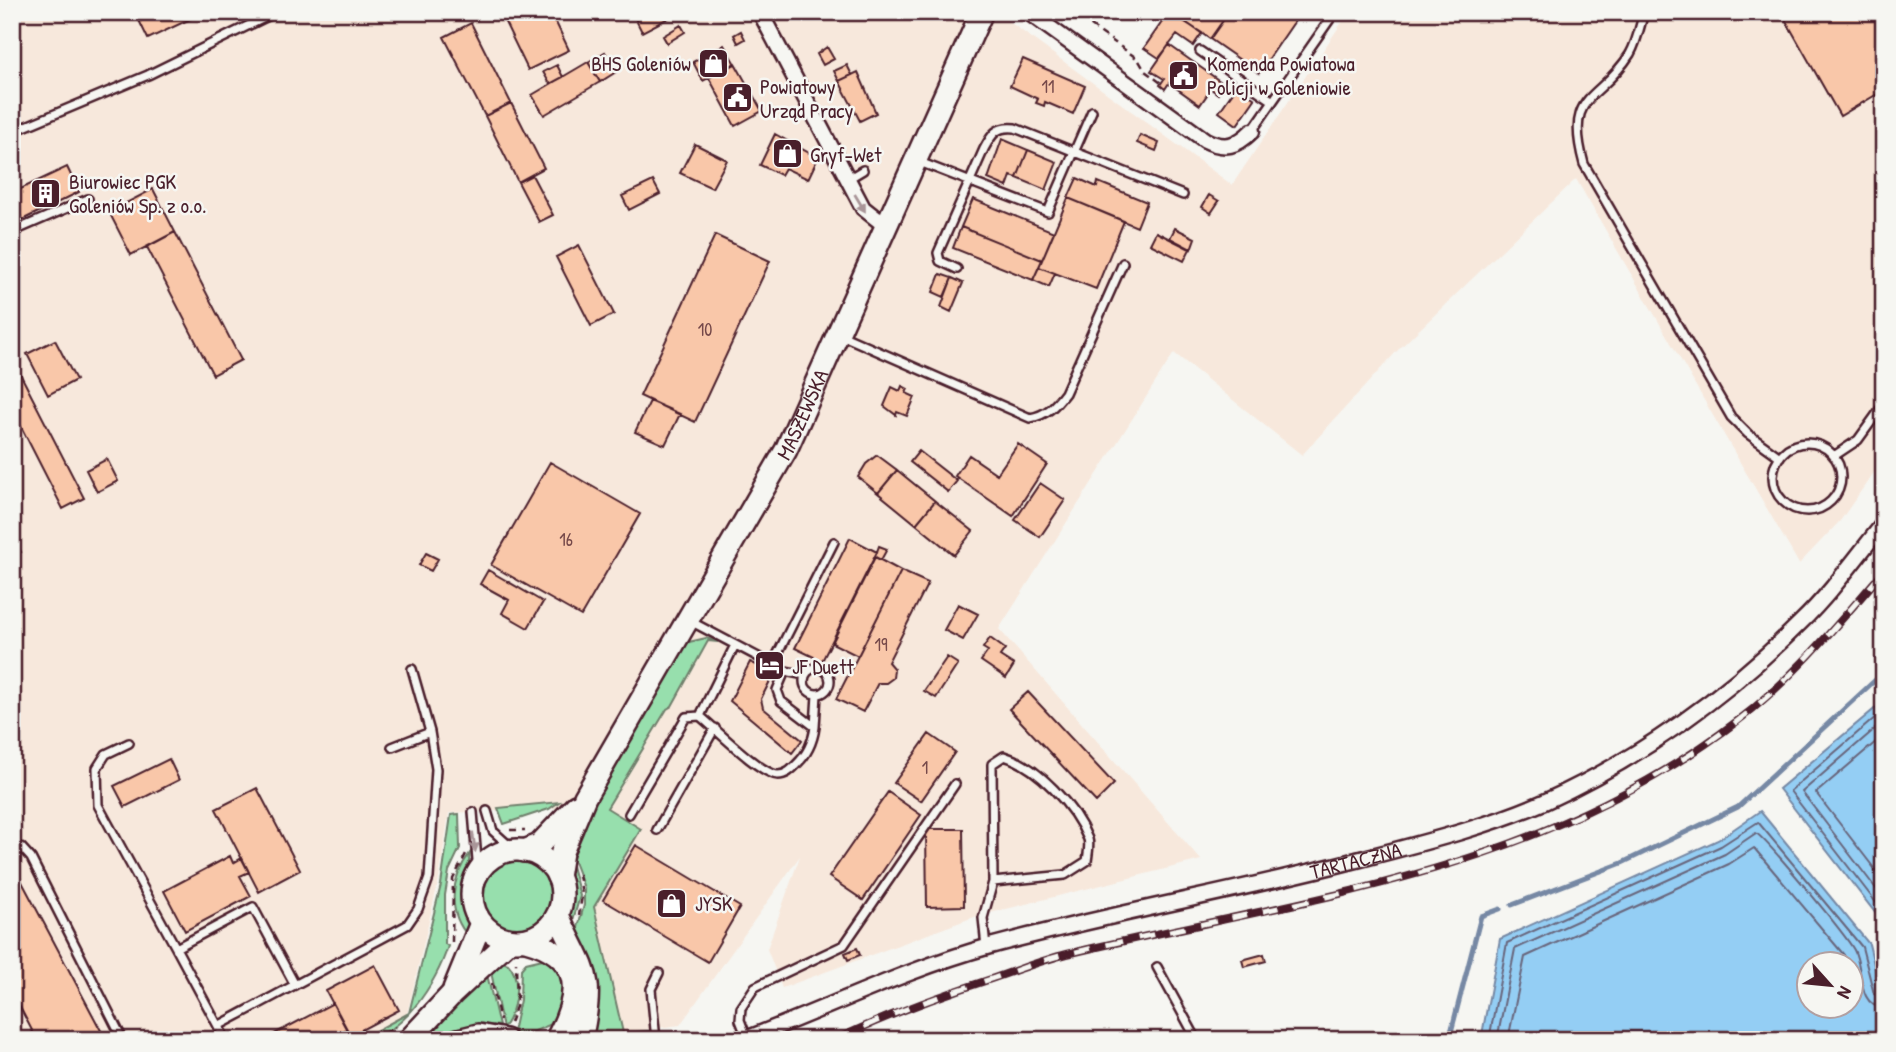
<svg xmlns="http://www.w3.org/2000/svg" width="1896" height="1052" viewBox="0 0 1896 1052" font-family="'Patrick Hand',sans-serif">
  <style>
    .built { fill: #f7e8dc }
    .green { fill: #97dfad; stroke: #707f6c; stroke-width: 2 }
    .water { fill: #94cef4; stroke: #7688a4; stroke-width: 2; fill-rule: evenodd }
    .lines { fill: none; stroke-linecap: round; stroke-linejoin: round }
    .shore { stroke: #68657b; stroke-width: 2 }
    .stream { stroke: #7688a4; stroke-width: 5 }
    .building { fill: #f9c7a9; stroke: #4a1f2b; stroke-width: 2 }
    .lane-casing { stroke: #4a1f2b; stroke-width: 12 }
    .street-casing { stroke: #4a1f2b; stroke-width: 19 }
    .secondary-casing { stroke: #4a1f2b; stroke-width: 26 }
    .path { stroke: #4a1f2b; stroke-width: 2.5; stroke-dasharray: 7 5; stroke-linecap: butt }
    .lane { stroke: #f6f6f2; stroke-width: 7 }
    .street { stroke: #f6f6f2; stroke-width: 14 }
    .secondary { stroke: #f6f6f2; stroke-width: 21 }
    .rail-casing { stroke: #4a1f2b; stroke-width: 8 }
    .rail { stroke: #f6f6f2; stroke-width: 5; stroke-dasharray: 16; stroke-linecap: butt }
    .oneway { fill: #a99598 }
    .labels { text-anchor: middle; dominant-baseline: central; stroke-width: 5; stroke-linejoin: round; paint-order: stroke }
    .number-label { font-size: 18px; fill: #76494a }
    .poi-label { font-size: 21px; fill: #4a1f2b; stroke: #f6f6f2; text-anchor: start }
    .street-label { font-size: 21px; fill: #4a1f2b; stroke: #f6f6f2 }
  </style>
  <rect width="100%" height="100%" fill="#f6f6f2"/>
  <filter id="ink" filterUnits="userSpaceOnUse"><feTurbulence type="fractalNoise" baseFrequency=".0143" numOctaves="2"/><feDisplacementMap in="SourceGraphic" scale="14" xChannelSelector="R" yChannelSelector="G"/><feConvolveMatrix kernelMatrix="1 2 1 2 8 2 1 2 1" color-interpolation-filters="sRGB"/></filter>
  <g filter="url(#ink)">
    <!-- built -->
    <path class="built" d="M12,12H996L1232,185L1349,12H1884V458L1840,521L1799,564L1576,179L1397,351L1302,455L1174,353L999,629L1201,860L974,917L782,988L767,949L800,856L680,1025L623,1033L594,907L564,808L449,813L439,879L407,1014L360,1040H12Z"/>
    <!-- green -->
    <path class="green" d="M706,638L718,642L708,641L672,706L667,709L607,808L641,829L594,907L623,1033L648,1031L649,1040H594L576,935L584,905V888L571,854L592,803L679,651L689,642Z
      M559,802L549,809L504,824L498,808Z
      M459,814L460,848L449,871L445,895V944L448,946C437,982 401,1040 359,1040L409,1013L441,885L451,815Z
      M470,853L465,897L470,920L469,937C446,912 451,878 470,853Z
      M479 895a37 37 0 1 1 74 0a37 37 0 1 1-74 0Z
      M571,862L580,896L571,927L566,881Z
      M551,957L567,986L554,1023L528,1034L513,1032L520,1000L521,969L526,963Z
      M495,960L508,964C523,979 515,1013 503,1028L491,972Z
      M486,970L499,1026C460,1020 452,1040 423,1040Z"/>
    <!-- water -->
    <path class="water" d="M1884,701V924L1779,789Z
      M1760,811L1869,944L1884,1005V1040H1481L1500,939L1718,840ZM1808,964H1850V1006H1808Z"/>
    <g class="lines">
      <!-- shore -->
      <path class="shore" d="M1884,710L1790,791L1884,913
        M1884,721L1802,792L1884,899
        M1884,735L1816,793L1884,881
        M1489,1040L1507,943L1721,846L1758,822L1862,947L1874,994L1884,999
        M1497,1040L1515,949L1725,854L1756,833C1769,842 1845,934 1854,950C1864,968 1856,1006 1884,1008
        M1508,1040L1525,957L1729,864L1754,848L1844,955L1847,964"/>
      <!-- stream -->
      <path class="stream" d="M1512,905L1622,863L1738,807L1884,672
        M1449,1040L1481,916L1500,909"/>
    </g>
    <!-- building -->
    <path class="building" d="M135,12H205L148,39Z
      M500,12H551L569,50L528,70Z
      M632,12H680L642,32Z
      M1169,12L1202,33L1193,46L1177,35L1159,58L1144,48Z
      M1171,12H1229L1210,39Z
      M1229,12H1301L1259,73L1210,39Z
      M1781,12H1884V90L1840,116Z
      M471,23L511,103L485,116L444,37Z
      M681,25L685,32L667,43L663,36Z
      M741,31L745,39L738,43L734,35Z
      M724,45L735,64L703,81L693,62Z
      M1169,45L1224,84L1218,94L1211,89L1200,105L1169,83L1165,89L1160,85L1164,79L1151,71Z
      M827,47L834,59L823,65L817,54Z
      M605,52L616,72L600,82L588,62Z
      M1023,59L1085,86L1073,114L1045,102L1044,106L1036,103L1038,99L1010,86Z
      M588,62L600,82L544,115L532,95Z
      M735,63L762,111L735,126L709,78Z
      M557,65L563,77L550,84L543,72Z
      M847,65L852,75L839,81L834,71Z
      M858,72L876,113L860,121L839,81Z
      M1237,86L1255,99L1237,125L1219,112Z
      M511,103L544,168L518,182L485,116Z
      M775,134L818,158L808,179L785,168L781,175L760,165Z
      M1140,135L1159,143L1156,151L1137,143Z
      M1002,139L1028,150L1017,178L1011,176L1007,187L988,179Z
      M695,144L727,160L712,188L680,173Z
      M1028,150L1057,162L1046,190L1017,178Z
      M67,167L79,192L22,220L12,193Z
      M532,175L553,215L539,222L518,182Z
      M1077,178L1097,187L1098,182L1147,202L1137,227L1068,198Z
      M653,181L660,194L629,210L622,196Z
      M153,189L175,232L131,255L109,212Z
      M1209,195L1219,201L1211,213L1202,207Z
      M1068,198L1124,221L1096,289L1039,267Z
      M973,199L1054,232L1042,260L961,227Z
      M961,227L1042,260L1033,280L953,248Z
      M1175,228L1195,238L1191,249L1170,238Z
      M175,232L241,360L213,375L147,247Z
      M1156,232L1190,249L1184,261L1150,244Z
      M715,235L770,261L695,422L640,396Z
      M579,245L614,314L591,326L556,257Z
      M1039,267L1055,273L1049,287L1033,280Z
      M940,274L952,278L944,297L933,292Z
      M952,278L963,283L951,312L941,307Z
      M55,340L76,380L48,395L27,354Z
      M12,358L84,498L63,509L12,409Z
      M902,386L908,389L906,393L915,397L907,416L897,412L896,415L884,406L892,387L900,391Z
      M650,401L680,414L665,445L635,432Z
      M1018,444L1047,464L1013,516L955,476L969,455L997,474Z
      M919,451L957,481L948,492L910,462Z
      M877,455L897,470L878,493L858,477L866,464Z
      M107,459L118,481L97,492L86,470Z
      M550,462L640,514L581,616L491,565Z
      M897,470L935,501L916,524L878,493Z
      M1040,483L1065,500L1040,537L1015,520Z
      M935,501L973,531L954,555L916,524Z
      M12,534L21,552L12,557Z
      M850,538L877,552L822,661L795,648Z
      M879,546L887,549L881,560L875,557Z
      M426,553L438,559L431,571L419,565Z
      M875,557L901,571L858,656L832,643Z
      M488,570L543,602L528,628L502,613L509,600L480,584Z
      M901,571L928,583L888,662L894,669L893,678L886,683H878L863,712L836,699Z
      M958,604L978,614L963,640L944,630Z
      M990,638L1005,649L1000,656L1014,665L1006,678L981,661L988,651L983,648Z
      M947,657L958,664L936,698L924,691Z
      M750,662L774,673L761,699L763,708L802,740L792,753L730,701Z
      M1028,692L1114,784L1096,802L1009,709Z
      M929,734L955,752L921,801L894,783Z
      M169,759L179,780L125,807L114,786Z
      M257,788L300,870L259,892L216,809Z
      M888,792L921,815L863,900L829,877Z
      M926,829H963L964,906L927,907Z
      M636,845L740,907L708,962L603,900Z
      M230,856L233,863L242,858L249,872L240,876L251,896L185,931L164,891Z
      M12,863L106,1040H37L12,992Z
      M857,948L860,955L848,960L845,953Z
      M1264,954L1266,961L1244,967L1242,960Z
      M375,965L399,1010L350,1036L326,991Z
      M333,1003L347,1029L328,1040H263Z"/>
    <g class="lines">
      <defs>
        <path id="lane" d="M1644,12C1640,26 1637,42 1630,54C1599,103 1564,91 1584,164L1731,417L1748,434L1780,457
          M1200,51L1273,101
          M1252,131L1335,12
          M12,132L148,75L276,12
          M917,161L1048,212L1092,111
          M848,179L863,170
          M12,232L88,199
          M957,269L940,261L938,253L984,149C992,134 996,126 1015,128L1183,195
          M841,335L1030,418C1047,415 1055,406 1065,393L1123,263
          M1773 477a34 34 0 1 1 68 0a34 34 0 1 1-68 0Z
          M1834,456L1858,440L1884,404
          M690,621L785,671L777,690L781,701L815,727C813,742 808,754 796,765C791,770 786,775 778,775C760,774 715,728 700,716L735,645
          M772,665L834,542
          M804 681a13 13 0 1 1 26 0a13 13 0 1 1-26 0Z
          M785,671L805,675
          M815,727L817,694
          M129,743L106,754L97,768L98,805L176,948
          M392,747L430,732
          M487,811L493,831L514,850
          M473,812L478,872
          M629,814L686,717L700,716
          M657,830L715,728
          M12,849L21,847L31,858L123,1040
          M986,947L983,918L993,882L992,764L1004,756C1038,766 1075,807 1088,839C1090,845 1088,854 1087,861L1065,875L993,882
          M1157,967L1197,1040
          M218,1026L176,948L253,907L295,985
          M12,1032L17,1040
          M747,1038L740,1020L741,1008L755,987L844,945L955,784
          M226,1040L218,1026L407,925L418,909L429,878L436,769L430,732L412,669
          M656,1040L651,989L659,973"/>
        <g id="street">
          <path d="M760,12L863,208L887,227"/>
          <path d="M1028,12L1205,140C1225,150 1237,146 1252,131"/>
          <path id="s1" d="M743,1040C826,1009 904,970 990,946C1116,912 1245,890 1372,856C1430,841 1489,826 1544,802C1639,759 1728,695 1801,622C1832,592 1857,556 1884,523"/>
        </g>
        <g id="secondary">
          <circle cx="517" cy="895" r="45"/>
          <path d="M524,851L539,845L576,806"/>
          <path id="s2" d="M558,877L562,852L585,797L786,450L982,12"/>
          <path d="M558,915C584,974 596,971 581,1040"/>
          <path d="M526,940C585,956 581,995 556,1040"/>
          <path d="M454,989L481,923"/>
          <path d="M409,1040L452,994L510,940"/>
          <path d="M458,1040L478,1035L505,1040"/>
        </g>
      </defs>
      <!-- lane casing -->
      <use href="#lane" class="lane-casing"/>
      <!-- street casing -->
      <use href="#street" class="street-casing"/>
      <!-- secondary casing -->
      <use href="#secondary" class="secondary-casing"/>
      <!-- path -->
      <path class="path" d="M1071,12L1138,59L1145,71L1161,83
        M510,830H525
        M579,874L582,895L579,916
        M452,942L453,879L466,854
        M492,983L500,1021
        M510,1023L517,1004L516,962
        M374,1040L395,1027"/>
      <!-- lane -->
      <use href="#lane" class="lane"/>
      <!-- street -->
      <use href="#street" class="street"/>
      <!-- secondary -->
      <use href="#secondary" class="secondary"/>
      <defs>
        <path id="rail" d="M835,1040C887,1015 939,996 994,978C1018,970 1042,960 1067,954C1306,897 1538,875 1740,719C1795,677 1838,623 1884,571"/>
      </defs>
      <!-- rail casing -->
      <use href="#rail" class="rail-casing"/>
      <!-- rail -->
      <use href="#rail" class="rail"/>
    </g>
    <!-- one-way arrows -->
    <defs><path id="oneway-solid" d="M-6-.8H1V-3.2L6.5 0L1 3.2V.8H-6Z" transform="scale(1.75)"/></defs>
    <g class="oneway">
      <use href="#oneway-solid" transform="translate(860 203) rotate(59)"/>
      <use href="#oneway-solid" transform="translate(474 842) rotate(82)"/>
    </g>
  </g>
  <!-- icons -->
  <defs>
    <symbol id="shop-square" viewBox="-11 -11 22 22"><rect x="-9" y="-9" width="18" height="18" rx="4" fill="#4a1f2b" stroke="#f6f6f2"/><path d="M-5-2.5h2.3a2.7 3.5 0 0 1 5.4 0H5L5.5 6h-11ZM-1.5-2.5h3a1.5 2.3 0 0 0-3 0Z" fill="#fff"/></symbol>
    <symbol id="civic-square" viewBox="-11 -11 22 22"><rect x="-9" y="-9" width="18" height="18" rx="4" fill="#4a1f2b" stroke="#f6f6f2"/><path d="M-.6-6.5H3V-4.5H.6V-3L4-1V1h2V6H-6V1h2V-1L-.6-3ZM-1.2 2.5V6h2.4V2.5Z" fill="#fff"/></symbol>
    <symbol id="building-square" viewBox="-11 -11 22 22"><rect x="-9" y="-9" width="18" height="18" rx="4" fill="#4a1f2b" stroke="#f6f6f2"/><path d="M-4-6H4V6H1V3H-1V6H-4ZM-2.5-4.3h1.7v1.8h-1.7ZM.8-4.3h1.7v1.8H.8ZM-2.5-1h1.7V.8h-1.7ZM.8-1h1.7V.8H.8Z" fill="#fff"/></symbol>
    <symbol id="hotel-square" viewBox="-11 -11 22 22"><rect x="-9" y="-9" width="18" height="18" rx="4" fill="#4a1f2b" stroke="#f6f6f2"/><path d="M-6-4.5h1.5V1H6V5H4.5V3h-9V5H-6ZM-4 0a1.8 1.8 0 1 1 3.6 0ZM.5 0V-2.5h3Q6-2.5 6 0Z" fill="#fff"/></symbol>
  </defs>
  <g fill-rule="evenodd">
    <use href="#shop-square" x="696" y="46" width="35" height="35"/>
    <use href="#civic-square" x="1166" y="58" width="35" height="35"/>
    <use href="#civic-square" x="720" y="80" width="35" height="35"/>
    <use href="#shop-square" x="770" y="136" width="35" height="35"/>
    <use href="#building-square" x="28" y="176" width="35" height="35"/>
    <use href="#hotel-square" x="752" y="648" width="35" height="35"/>
    <use href="#shop-square" x="654" y="886" width="35" height="35"/>
  </g>
  <g class="labels">
    <!-- number labels -->
    <g class="number-label">
      <text x="1048" y="86">11</text>
      <text x="705" y="329">10</text>
      <text x="566" y="539">16</text>
      <text x="881" y="644">19</text>
      <text x="925" y="767">1</text>
    </g>
    <!-- poi labels -->
    <g class="poi-label">
      <text x="691" y="63" text-anchor="end">BHS Goleniów</text>
      <text x="1207" y="63">Komenda Powiatowa<tspan x="1207" dy="24">Policji w Goleniowie</tspan></text>
      <text x="760" y="86">Powiatowy<tspan x="760" dy="24">Urząd Pracy</tspan></text>
      <text x="810" y="154">Gryf-Wet</text>
      <text x="69" y="181">Biurowiec PGK<tspan x="69" dy="24">Goleniów Sp. z o.o.</tspan></text>
      <text x="792" y="666">JF Duett</text>
      <text x="695" y="903">JYSK</text>
    </g>
    <!-- street labels -->
    <g class="street-label">
      <text stroke="none"><textPath href="#s2" startOffset="525">MASZEWSKA</textPath></text>
      <text stroke="none"><textPath href="#s1" startOffset="640">TARTACZNA</textPath></text>
    </g>
  </g>
  <!-- margin -->
  <rect width="1896" height="1052" fill="none" stroke="#f6f6f2" stroke-width="42"/>
  <rect x="21" y="21" width="1854" height="1010" fill="none" stroke="#4a1f2b" stroke-width="2.5" filter="url(#ink)"/>
  <!-- north arrow -->
  <g transform="translate(1830 985) rotate(117)"><circle r="33" fill="#f6f6f2" stroke="#b1a0a2" stroke-width="2"/>
  <path d="M0-5L12 26L0 18L-12 26Z" fill="#4a1f2b"/>
  <text y="-10" font-size="19" font-weight="bold" text-anchor="middle" fill="#4a1f2b">N</text>
  </g>
</svg>
